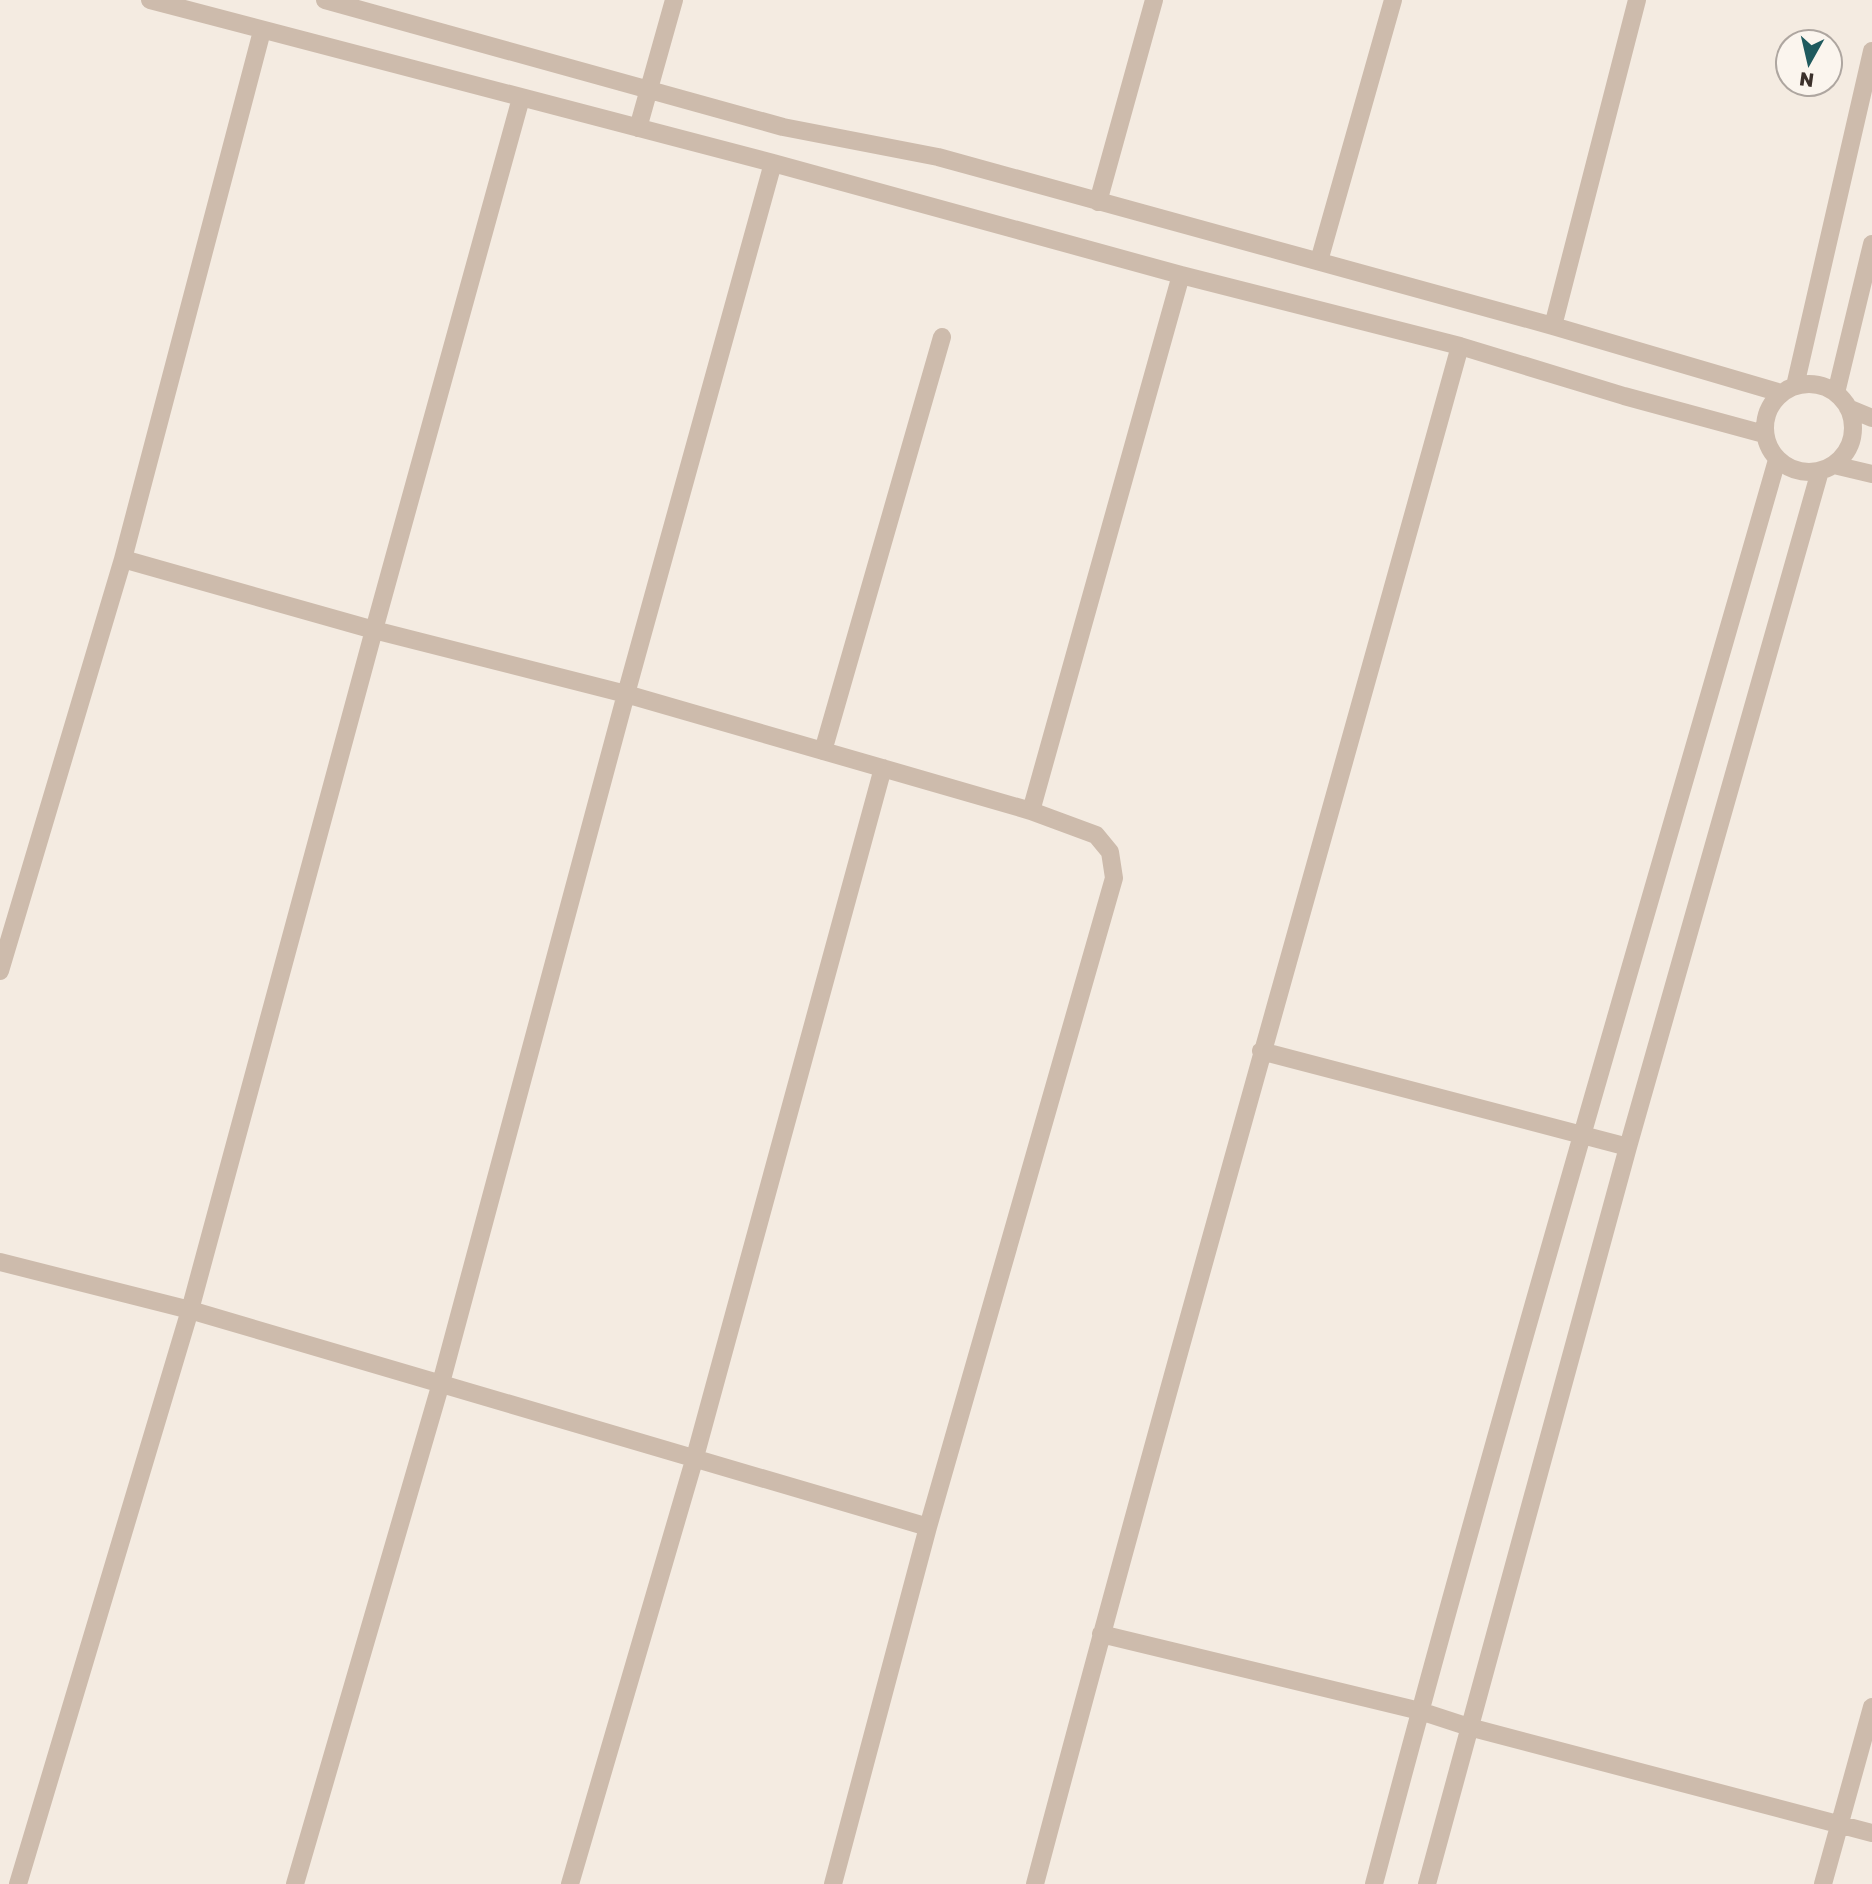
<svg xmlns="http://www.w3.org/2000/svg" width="1872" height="1884" viewBox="0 0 1872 1884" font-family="'Golos Text',sans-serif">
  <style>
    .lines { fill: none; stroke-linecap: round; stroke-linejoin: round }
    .minor { stroke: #cdbbac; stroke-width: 18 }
  </style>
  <rect width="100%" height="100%" fill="#f4ebe1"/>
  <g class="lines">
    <!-- minor -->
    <path class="minor" d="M150,0L773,163L1181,275L1460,346L1624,396L1764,434
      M325,0L783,127L938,157L1553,326L1781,393
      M638,128L674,0
      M1098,202L1154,0
      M1319,261L1393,0
      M1553,326L1637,0
      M1765 428a44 44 0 1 1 88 0a44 44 0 1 1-88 0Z
      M1795,386L1872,51
      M1836,393L1872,244
      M1848,408L1872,418
      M1834,465L1872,474
      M123,559L374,630L626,694L1031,811L1096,835L1110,852L1114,878L928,1527L833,1884
      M823,751L942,337
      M1031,811L1181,275
      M0,971L123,559L262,31
      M1261,1051L1628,1147
      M0,1262L190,1310L928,1527
      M1101,1634L1420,1711L1469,1727L1872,1833
      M18,1884L190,1310L374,630L521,98
      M295,1884L441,1383L626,694L773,163
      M570,1884L695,1457L883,768
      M1035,1884C1171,1370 1318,859 1460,346
      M1374,1884C1500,1407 1641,934 1777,460
      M1427,1884L1628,1147L1820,471
      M1823,1884L1872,1707"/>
  </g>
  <!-- north arrow -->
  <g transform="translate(1809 63) rotate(188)"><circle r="33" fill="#fbf5ee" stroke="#aea6a0" stroke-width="2"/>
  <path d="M0-5L12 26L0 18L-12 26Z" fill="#1f5a5e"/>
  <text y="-10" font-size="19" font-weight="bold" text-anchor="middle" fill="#3b302b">N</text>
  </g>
</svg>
